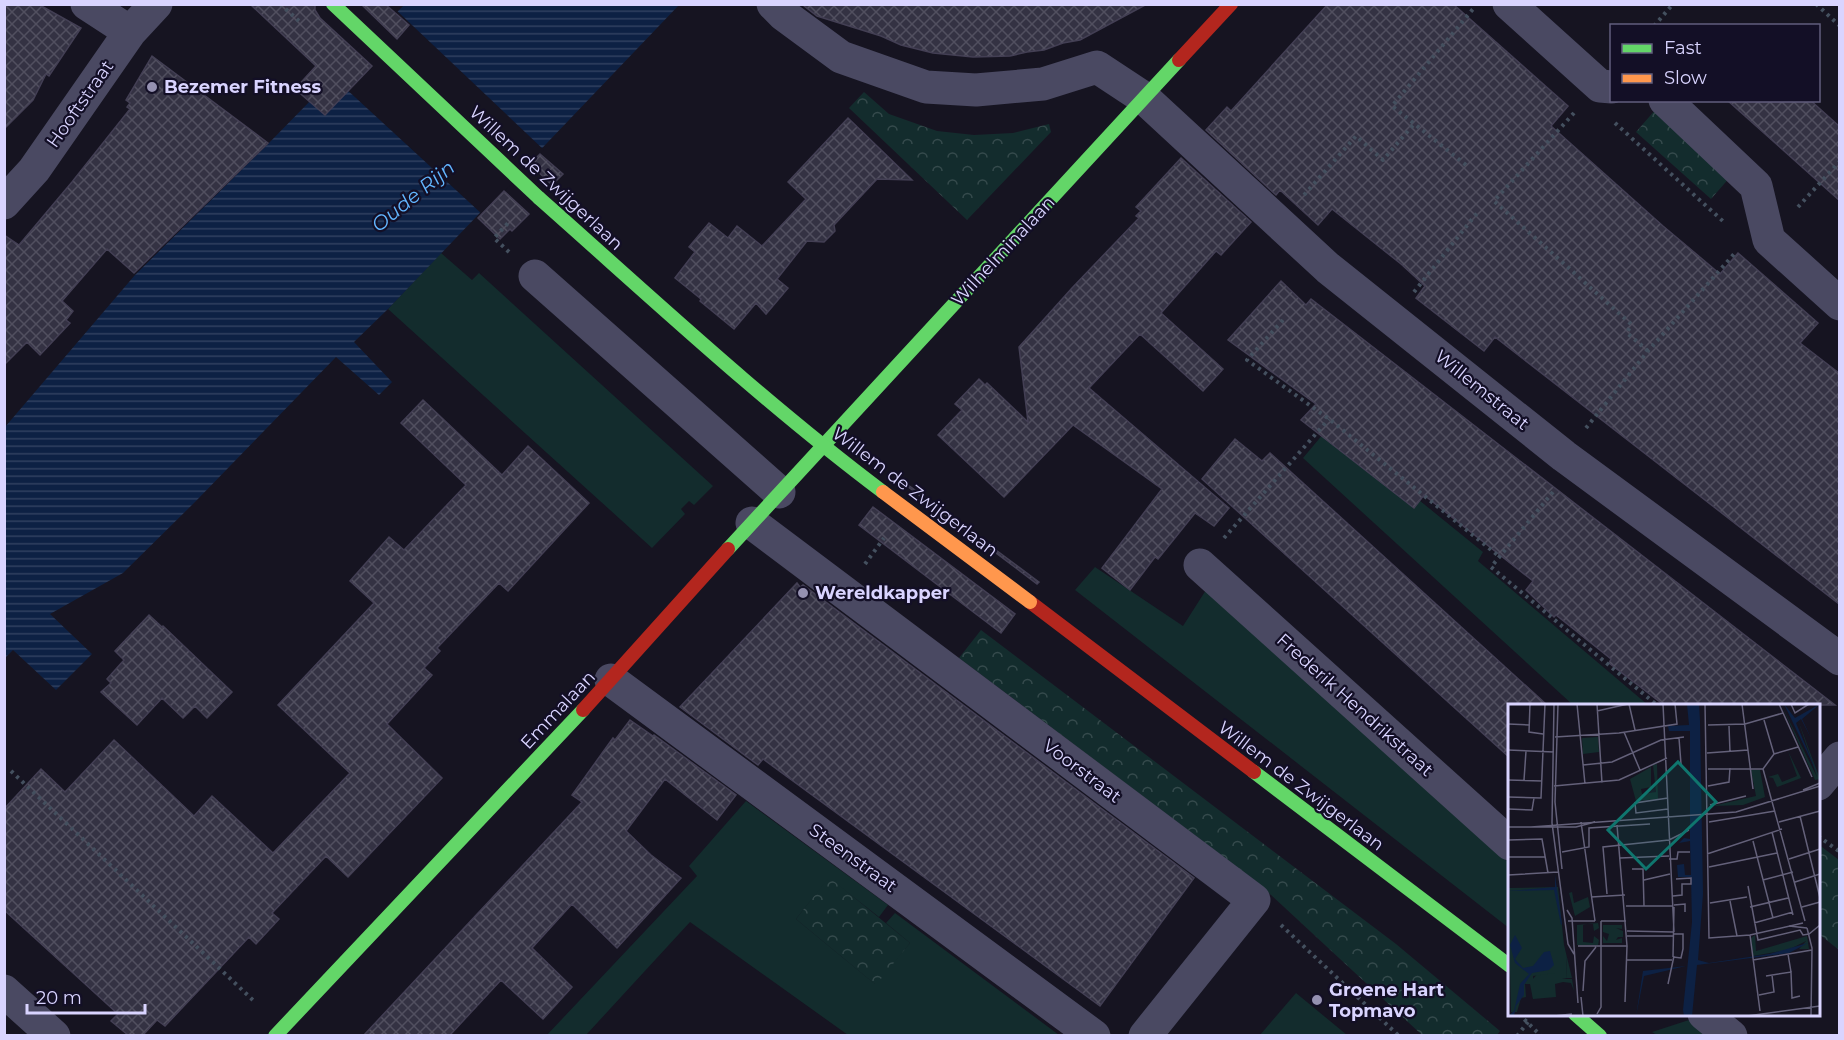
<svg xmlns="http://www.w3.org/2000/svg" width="1844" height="1040" viewBox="0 0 1844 1040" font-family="Montserrat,sans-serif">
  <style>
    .green { fill: #132c2d }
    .forest { fill: url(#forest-crowns) }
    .water { fill: url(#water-rules) }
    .pier { fill: #161421 }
    .building { fill: url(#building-cross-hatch); stroke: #433f54; stroke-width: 1.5 }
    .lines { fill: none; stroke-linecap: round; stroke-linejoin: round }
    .path { stroke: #44505f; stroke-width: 4; stroke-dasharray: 3 4.5; stroke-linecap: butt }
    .street { stroke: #4a4962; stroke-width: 33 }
    .fast { stroke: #63d668; stroke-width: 14 }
    .jam { stroke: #b3261e; stroke-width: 14 }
    .fast-bridge { stroke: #63d668; stroke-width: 14 }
    .slow-bridge { stroke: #ff974d; stroke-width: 14 }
    .poi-dot { fill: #9591b1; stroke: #130f26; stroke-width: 2 }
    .labels { text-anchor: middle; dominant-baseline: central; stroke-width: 4.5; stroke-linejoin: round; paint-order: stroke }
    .poi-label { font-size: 18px; font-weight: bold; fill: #d9d4ff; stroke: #130f26; text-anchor: start }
    .street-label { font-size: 18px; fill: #d9d4ff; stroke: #130f26 }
    .water-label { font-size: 20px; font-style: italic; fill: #62b6ff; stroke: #130f26 }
    .inset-road { fill: none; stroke: #64617a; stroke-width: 1.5 }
    .view { fill: #0f766e; fill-opacity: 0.15; stroke: #0f766e; stroke-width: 3 }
    .inset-edge { fill: none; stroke: #d9d4ff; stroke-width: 3 }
  </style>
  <defs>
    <pattern id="forest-crowns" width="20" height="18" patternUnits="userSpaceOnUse" patternTransform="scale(1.5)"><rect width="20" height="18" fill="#132c2d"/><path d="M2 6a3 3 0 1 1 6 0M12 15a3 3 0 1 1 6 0" fill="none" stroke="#354a4c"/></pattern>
    <pattern id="water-rules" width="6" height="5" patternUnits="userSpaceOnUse" patternTransform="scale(1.5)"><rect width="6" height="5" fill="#0d2144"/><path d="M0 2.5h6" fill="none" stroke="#304060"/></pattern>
    <pattern id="building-cross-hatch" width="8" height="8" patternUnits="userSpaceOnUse" patternTransform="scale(1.5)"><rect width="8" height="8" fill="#343243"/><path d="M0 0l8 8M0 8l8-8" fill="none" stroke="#514f5f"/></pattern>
  </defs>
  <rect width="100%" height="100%" fill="#161421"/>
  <!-- green -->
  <path class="green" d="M441,253L472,280L479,273L713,486L694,505L689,501L681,509L685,514L652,548L388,309Z
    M1329,427L1483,552L1478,561L1648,705H1573L1303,458Z
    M1095,567L1183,626L1206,590L1509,863V928L1075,590Z
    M746,801L888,905L879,917L829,878L796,919L875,984L910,943L886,923L895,913L1059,1035H848L690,922L586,1035L546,1036L697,876L689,866Z
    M1296,993L1347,1035H1260Z
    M1689,1020L1709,1035H1657L1652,1032Z"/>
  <!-- forest -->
  <path class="forest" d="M864,92L889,114L937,131L974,135L1013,133L1049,124L1051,132L967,220L849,108Z
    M1656,109L1731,176L1711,199L1636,132Z
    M981,630L1396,944L1500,1031L1497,1035H1422L1257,882L959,658Z
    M1818,844L1839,860V950L1819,934Z
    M829,877L910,943L876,985L796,919Z"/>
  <!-- water -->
  <path class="water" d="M404,5H679L388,309L354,342L392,382L379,395L336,357L195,502L123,573L50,614L92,654L56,690L13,650L5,658V427L135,275L268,144Z"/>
  <!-- pier -->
  <path class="pier" d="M395,9L544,150L482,214L331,75Z"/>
  <!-- building -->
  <path class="building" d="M4,4H38L81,28L49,76L46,74L33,100L4,129Z
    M250,4H315V10L320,18L372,66L325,115L295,89L316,66Z
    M361,4H385L409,25L397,39Z
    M804,4H1147L1080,40L1063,43L1044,50L1027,52L1010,56L973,57L933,53L901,45L881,36L817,16L804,6Z
    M1328,4H1453L1568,106L1551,126L1663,226L1720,274L1738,253L1818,323L1800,343L1839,373V604L1495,337L1484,351L1416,298L1425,286L1401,264L1332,209L1318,225L1280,190L1276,195L1206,130L1227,107L1231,111Z
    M152,56L268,143L134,273L107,249L62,301L73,311L66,320L70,323L40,355L27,342L4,365V235L19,245L72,182L130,109L127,107L130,103L126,100Z
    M1727,100H1810L1839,126V200Z
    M848,118L912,180L877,179L834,225L835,231L824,242L807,241L777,279L788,288L766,314L756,303L734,329L700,301L701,299L675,278L695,252L689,247L709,223L728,238L737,226L762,246L806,199L788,182Z
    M540,154L563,174L552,185L530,164Z
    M1181,158L1251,222L1221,255L1216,251L1161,313L1223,369L1203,391L1140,334L1089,388L1229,508L1214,526L1195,513L1158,559L1155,557L1130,590L1102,568L1162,489L1073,425L1004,497L938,435L962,410L955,404L979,379L985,385L987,383L1028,422L1019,347L1072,288L1139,218L1136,216L1141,211L1136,207Z
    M504,191L529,214L512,231L510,229L500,239L478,218Z
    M1281,281L1306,305L1311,299L1835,705H1664L1609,663L1611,659L1556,615L1554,617L1526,590L1533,581L1424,495L1414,508L1301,420L1316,404L1228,340Z
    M423,400L502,475L528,446L589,503L508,591L499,583L437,648L440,651L424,668L432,675L387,724L442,778L348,877L326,856L272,913L279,919L256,944L249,937L165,1026L157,1020L143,1035H128L111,1021L118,1014L4,910V809L41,769L65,792L114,740L194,816L212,796L273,853L350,773L278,705L374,603L350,581L389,537L404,550L466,485L401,423Z
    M1235,439L1262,461L1270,453L1547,705H1509V757L1202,479Z
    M896,476L1039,582L1037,584L895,477Z
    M873,507L1015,614L1001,633L859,525Z
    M797,583L800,587L803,585L1194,878L1100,1006L763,759L758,765L680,707Z
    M149,615L162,627L163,626L232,692L207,718L195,706L183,718L162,698L137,725L101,692L111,683L107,679L124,660L115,651Z
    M630,720L653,736L654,735L736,795L717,820L665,779L626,831L651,855L681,878L617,948L572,904L532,948L572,987L543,1019L501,980L450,1035H364L582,802L572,795L613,738L615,740Z"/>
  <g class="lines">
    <!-- path -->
    <path class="path" d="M280,4L300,22
      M1816,4L1840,26
      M1654,26L1673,4
      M1574,113L1494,201L1631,324L1627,333L1648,351
      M1615,123L1725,223
      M1466,165L1392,106L1473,9
      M1304,195L1356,136L1383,160L1414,124
      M1798,207L1840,161
      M509,252L494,238L510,221
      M1414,292L1477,213
      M1283,320L1247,360L1329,419L1500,557
      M1586,428L1648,351L1735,253
      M1553,492L1491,567L1658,706
      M1224,538L1329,419
      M865,564L884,538
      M11,771L256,1003
      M1818,836L1840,852
      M1281,925L1399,1036
      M1519,1014L1541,1036
      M1517,1036L1528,1022"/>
    <!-- street -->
    <path class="street" d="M87,4L130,32
      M773,4L784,15L841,57L926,87L976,90L1043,84L1097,67L1144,98L1328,268L1564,456L1840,659
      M1509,4L1600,86L1612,87
      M1665,100L1756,186L1769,240L1840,304
      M4,203L34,170L130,32L156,4
      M535,276L779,492
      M752,523L1254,900L1145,1036
      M1200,565L1510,844
      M611,680L1094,1036
      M1818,784L1840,758
      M4,991L54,1036
      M1704,1014L1731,1036"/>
    <!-- fast -->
    <path class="fast" d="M333,4L539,198
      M728,549L1179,60
      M1254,772L1510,966
      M1575,1014L1600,1036
      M275,1036L583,710"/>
    <!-- jam -->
    <path class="jam" d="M1179,60L1231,4
      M1030,602L1254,772
      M583,710L728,549"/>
    <!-- fast-bridge -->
    <path class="fast-bridge" d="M539,198C652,298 762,401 883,492"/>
    <!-- slow-bridge -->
    <path class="slow-bridge" d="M883,492L1030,602"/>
  </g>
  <!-- markers -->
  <g class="poi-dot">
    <circle cx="152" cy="87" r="6"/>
    <circle cx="803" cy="593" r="6"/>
    <circle cx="1317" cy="1000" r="6"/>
  </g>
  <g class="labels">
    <!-- poi labels -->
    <g class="poi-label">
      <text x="164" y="87">Bezemer Fitness</text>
      <text x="815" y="593">Wereldkapper</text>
      <text x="1329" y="990">Groene Hart<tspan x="1329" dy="21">Topmavo</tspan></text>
    </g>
    <!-- street labels -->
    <g class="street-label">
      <text transform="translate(80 104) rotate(-55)">Hooftstraat</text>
      <text transform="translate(546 178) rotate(43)">Willem de Zwijgerlaan</text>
      <text transform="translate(1003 251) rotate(-47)">Wilhelminalaan</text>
      <text transform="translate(1482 390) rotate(39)">Willemstraat</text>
      <text transform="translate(915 492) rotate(37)">Willem de Zwijgerlaan</text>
      <text transform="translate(1355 705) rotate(42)">Frederik Hendrikstraat</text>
      <text transform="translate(558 710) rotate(-47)">Emmalaan</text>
      <text transform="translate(1082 771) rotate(37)">Voorstraat</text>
      <text transform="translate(1301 786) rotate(37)">Willem de Zwijgerlaan</text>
      <text transform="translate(853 858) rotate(36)">Steenstraat</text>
    </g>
    <!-- water labels -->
    <g class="water-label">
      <text transform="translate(413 196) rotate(-39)">Oude Rijn</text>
    </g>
  </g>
  <!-- overview -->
  <g transform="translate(1508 704)">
    <rect width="312" height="312" fill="#161421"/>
    <path d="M273,0L309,73L290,16L312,75L307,76ZM280,47L293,74L269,83L265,74L260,73L270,70L274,78L289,72ZM149,60L150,95L128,97L122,75L143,63V83L133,85L134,90L148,88L145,61ZM90,219L91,224L86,227L85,220H75V238L85,239L86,232L91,236L90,241H69V221ZM95,221H114V225L108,224L115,227V233H110L108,236L114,234V239H95V232L99,237L101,230L95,228ZM247,231L248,247L299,232L301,245H291L298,237L280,246L245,252L243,234ZM47,251H58L59,274L54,275H64L66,287L63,279L55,278L47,280L48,293L25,295L23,277Z" fill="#132c2d"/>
    <path d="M90,33L91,48L75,50L74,34ZM243,66H252L257,93L235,101L204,102L248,92ZM50,183L56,241L64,274H53H59L58,251H47V269L25,272V295L22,280H17L18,293L13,294L9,308H3L0,184ZM64,188L66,199L80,193L82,203L67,212L61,189Z" fill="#132c2d"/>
    <path d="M179,0H191L192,17L195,190L190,256L201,259L261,250L300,239L281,249L189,261L184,312H176L175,306L184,218L183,173H170L169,161L176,160L177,171H183L182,137L171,139L176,134L182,135V27H161L160,22L181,21ZM276,0L287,14L312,0L294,15L303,34L293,15L288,19L311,73ZM47,171L54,220L53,221L46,186L0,187L47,183ZM7,231L14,244L7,255L15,264L25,262L36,248L42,247L46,261L41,266L24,269L16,281V291L8,302L6,312H0L6,307L12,280L21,270L7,259L2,241ZM178,262L136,272L128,312L135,267Z" fill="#0d2144"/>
    <path class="inset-road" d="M22,0L21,28L35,30M46,0L44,119L60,240L66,250M50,0L47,98L54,165M69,0L77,80M89,0L94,79M121,0L127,26M155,0L166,228M197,0L201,234L242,231L295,219M234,0L245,85M271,0L304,73M283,0L287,9L301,0M89,7L120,0M256,16L266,50M0,20L21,21M200,21L237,20L275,9M221,22L222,48M116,28L132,66M47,33L111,29L169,20L167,0M171,34L173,60M0,46L46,48M199,49L240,46M75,61L104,58L153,36L176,33M200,65H255L266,50L290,43M255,65L297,217M0,76L34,77M16,76L18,47M46,82L111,76L159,54M200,82L221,78L222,64M295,86L312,79M0,93L33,94L37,0M160,94L127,99L128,109L160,105M202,101L238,92M0,105L24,106L26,94M292,112L312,194M73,118L87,217M201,118L267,107M271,118L312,107M0,123H68L87,118M23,123L228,108L312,82M264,128L285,211M0,136L34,135L40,169M161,136L181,126M245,137L265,214M54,148L81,143V124L142,120M199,150L274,125M0,153H37M112,154L161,152M161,155H169L170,148H182M281,155L312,145M201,163L269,149M124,165H135L136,202M0,171L50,168M136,176L162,170M255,176L285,168M287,178L312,170M240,182L250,236L292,226L295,231L301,230L312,221M99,190L95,143L161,136M165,192L174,191V180H183V174L168,175M83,193L117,191M222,197L229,232M202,199L239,193M166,201L177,200V208M118,202H165M242,203L280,194M294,203L312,198M59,206L64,214L70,299M60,217H87M93,217H118M246,219L285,208M281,222L299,224M299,224L304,244L303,312M119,227L165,228M242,231L252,307M119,232H165M70,242H119L109,121M280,250L283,268M165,253L166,203M165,253L173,254L175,245V230H166M118,256H164M245,256L304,246M258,272L283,268L284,294L292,292M160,280L166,252M75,287L77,257L88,243M251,291L266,288L264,271M73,293L75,312M117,298L119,242M89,310L93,303V217M46,312L64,310M239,312L312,302"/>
    <path class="view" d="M170,58L208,98L138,165L100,126Z"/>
    <rect width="312" height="312" class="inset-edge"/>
  </g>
  <!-- border -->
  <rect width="1844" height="1040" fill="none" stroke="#d9d4ff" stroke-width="12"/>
  <!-- legend -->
  <rect x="1610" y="24" width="210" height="78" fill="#130f26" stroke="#625e7d" stroke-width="1.5"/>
  <rect x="1622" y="44" width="30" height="9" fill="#63d668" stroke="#625e7d" stroke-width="1.5"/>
  <text x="1664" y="54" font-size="18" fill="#d9d4ff">Fast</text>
  <rect x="1622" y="74" width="30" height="9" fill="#ff974d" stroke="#625e7d" stroke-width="1.5"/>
  <text x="1664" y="84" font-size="18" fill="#d9d4ff">Slow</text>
  <!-- scale -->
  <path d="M27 1004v9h118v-9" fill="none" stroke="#d9d4ff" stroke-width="3"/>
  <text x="36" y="1004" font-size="18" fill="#d9d4ff" stroke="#130f26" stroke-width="4.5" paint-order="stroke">20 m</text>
</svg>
